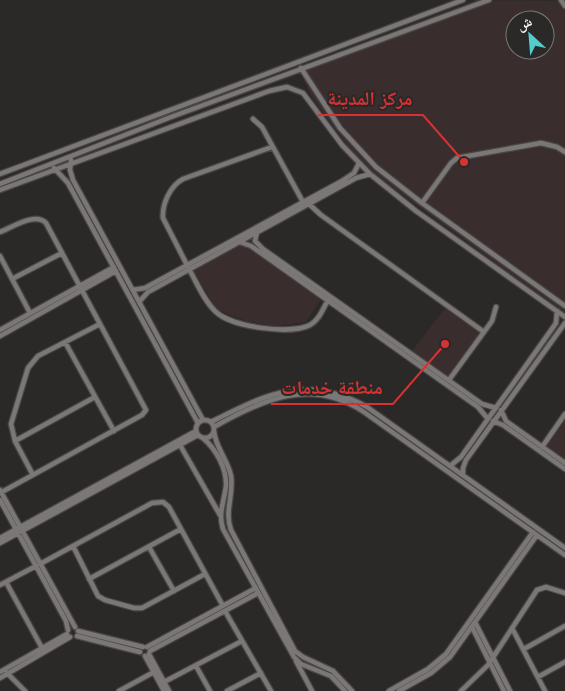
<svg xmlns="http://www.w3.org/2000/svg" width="565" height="691" viewBox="0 0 565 691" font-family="Quicksand,'Noto Naskh Arabic',sans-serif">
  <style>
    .built { fill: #392e2d; fill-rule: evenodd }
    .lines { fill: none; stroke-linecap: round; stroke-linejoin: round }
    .minor-casing { stroke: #494646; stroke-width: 7 }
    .minor { stroke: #7c7777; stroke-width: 4.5 }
    .leader { fill: none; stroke: #d73232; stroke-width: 2 }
    .callout-dot { fill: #d73232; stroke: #2b2828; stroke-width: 2 }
    .callout-label { font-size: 19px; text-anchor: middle; font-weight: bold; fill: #d73232; stroke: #2b2828; stroke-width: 4; stroke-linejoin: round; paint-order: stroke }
  </style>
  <rect width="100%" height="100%" fill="#2b2828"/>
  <!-- built -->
  <path class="built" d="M476,0L565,1V314L377,176L349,148L326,117L310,94L298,67ZM515,20H545V50H515Z
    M247,235L258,248L324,295L306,322L274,326L246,321L220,311L212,302L191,266Z
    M445,308L480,333L447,382L409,355Z
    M565,420V466L543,451Z"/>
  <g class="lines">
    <defs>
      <path id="minor" d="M561,0L565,6
        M301,68L340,128L376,167L422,203L565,306
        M253,119L262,127L303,202
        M71,160L70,170L73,180L203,420
        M54,168L68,183L198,423
        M0,174L463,0
        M0,184L171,117L489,0
        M0,190L269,91L287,87L303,93L342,145L370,174L416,211L565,317
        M422,203L451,163L457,158L541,143L557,147L565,152
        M309,204L321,215L484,332
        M0,232C13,227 35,212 46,223L146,410L142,415L0,493
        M257,232L255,241L263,249L482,404L496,408
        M240,242L251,246L478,407L488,419
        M0,256L30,313
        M187,265L163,218C162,204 170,186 183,179L272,147
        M189,269C197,283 204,301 216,312C232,327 290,335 310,325C319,320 323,309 328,300
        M12,279L62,253
        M133,290L145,288L342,181L354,173L359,163
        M139,302L148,292L356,178L370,174
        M0,330L114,267
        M0,336L116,271
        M65,342L114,431
        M449,380L492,321L496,307
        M501,410L506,421L565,463
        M196 429a9 9 0 1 1 18 0a9 9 0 1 1-18 0Z
        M493,421L503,425L565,469
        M211,422C267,394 306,373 367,407L565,548
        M214,427C263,399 312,377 364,412L565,555
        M214,431C215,447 228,460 231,476C234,495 224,511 231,530L295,651L303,657L333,671L352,691
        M203,438C216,449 227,469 226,486C224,502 218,513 223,529L294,657L301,664L331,676L345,691
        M15,441L95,397
        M180,445L220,515
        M542,447L565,414
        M450,466L461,457L549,333L556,323L557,311
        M33,475L15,441L11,424L28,368L38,356L100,324
        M463,475V468L466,460L565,323
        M0,490L75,627
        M0,500L66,621L68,630
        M0,538L196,431
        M0,543L198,435
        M73,546L98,596L105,600L134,608H142L205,574
        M149,547L174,591
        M40,564L152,503L163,502L169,507L223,606
        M89,579L181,529
        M6,582L42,648
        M0,585L36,566
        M225,611L271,691
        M475,622L510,691
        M472,627L504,691
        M512,628L545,691
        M78,631L143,647
        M77,636L140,652
        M147,647L256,588
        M524,649L565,626
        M150,651L258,593
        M149,654L169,691
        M145,656L164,691
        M296,661L312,691
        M196,666L210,691
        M0,672L67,634
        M7,673L25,691
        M538,677L565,662
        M0,678L70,637
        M164,682L242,641
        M119,691L154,672
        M227,691L261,673
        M389,691L428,669L446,654L533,532
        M399,691L431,673L450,657L537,535
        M461,691L488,665L537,590L546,587L565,593"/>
    </defs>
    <!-- minor casing -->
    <use href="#minor" class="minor-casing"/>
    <!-- minor -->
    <use href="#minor" class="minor"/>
  </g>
  <!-- callouts -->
  <path class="leader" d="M464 162L423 115H318M445 344L393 404H271"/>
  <g class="callout-dot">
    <circle cx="464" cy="162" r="5"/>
    <circle cx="445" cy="344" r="5"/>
  </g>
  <g class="callout-label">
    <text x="370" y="105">مركز المدينة</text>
    <text x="332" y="394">منطقة خدمات</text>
  </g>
  <!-- north arrow -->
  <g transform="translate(530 35) rotate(334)"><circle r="24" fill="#2b2828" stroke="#7b7878"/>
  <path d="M0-4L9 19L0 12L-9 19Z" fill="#52cdce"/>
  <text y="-8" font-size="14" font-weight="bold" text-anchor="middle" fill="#f2efef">ش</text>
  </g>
</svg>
